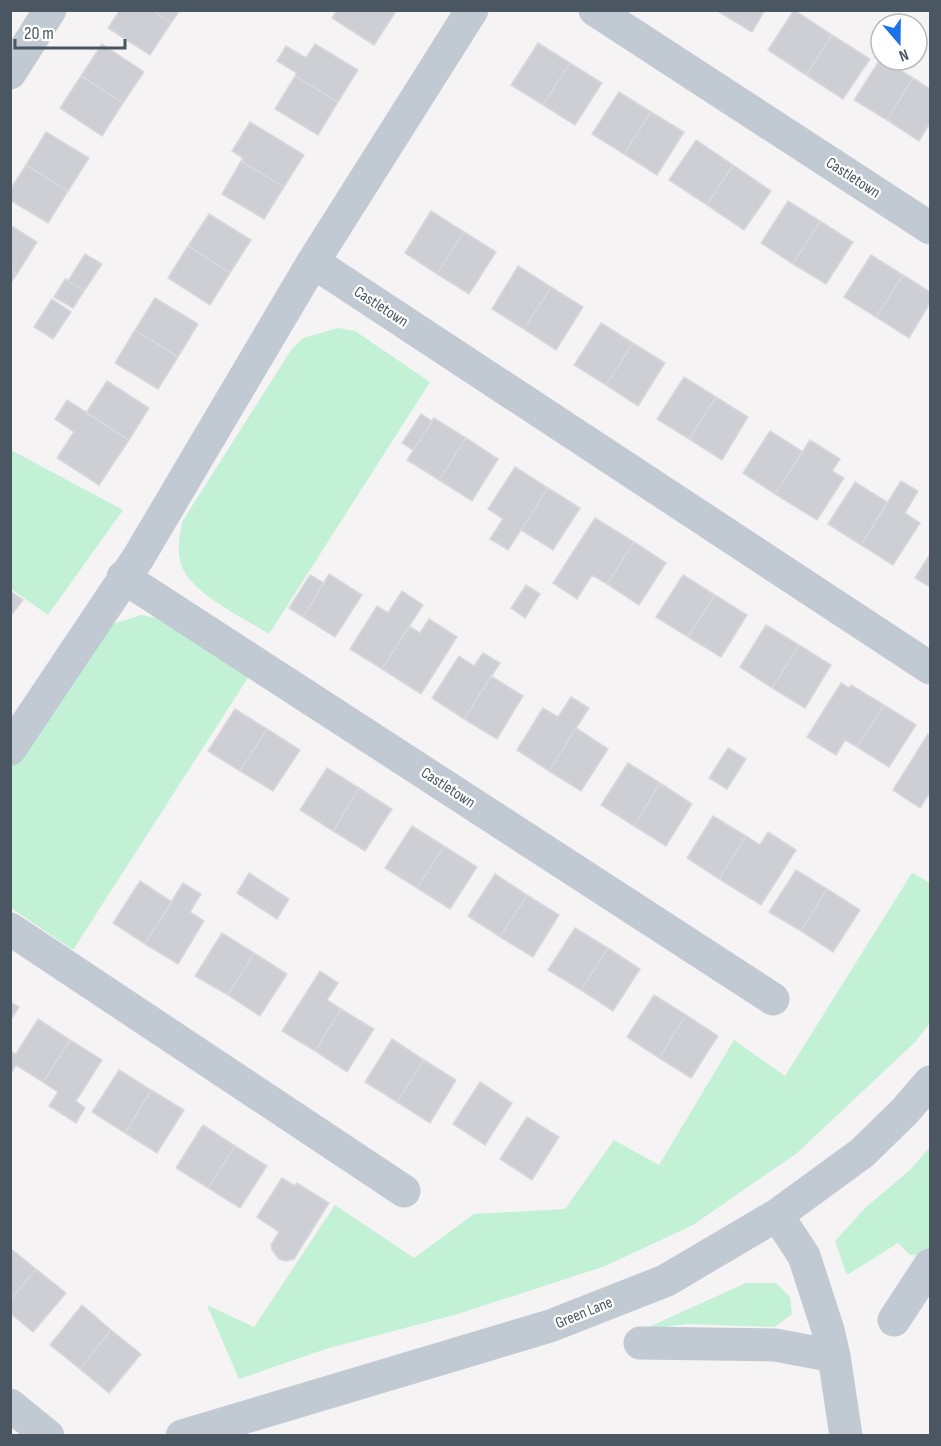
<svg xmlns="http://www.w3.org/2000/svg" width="941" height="1446" viewBox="0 0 941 1446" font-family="'Sofia Sans Condensed',sans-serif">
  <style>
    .green { fill: #c3f1d5 }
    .building { fill: #cdcfd5; stroke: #d7d9de; stroke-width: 1.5 }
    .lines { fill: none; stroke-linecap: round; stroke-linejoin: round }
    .minor { stroke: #c1cad2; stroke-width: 33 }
    .labels { text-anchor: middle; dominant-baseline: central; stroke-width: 4.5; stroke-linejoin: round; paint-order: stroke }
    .street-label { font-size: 16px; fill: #4a5661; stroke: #fff }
  </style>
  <rect width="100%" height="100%" fill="#f5f3f3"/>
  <!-- green -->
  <path class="green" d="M338,328L355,331L430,382L269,634C245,619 194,594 183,569C176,554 179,538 182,522L291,350L303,338Z
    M11,450L123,510L48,615L11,589Z
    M141,615L157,618L251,673L73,950L11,908L10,766L96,636L110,625Z
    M912,873L930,883V1023L914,1043L797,1153L693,1225L605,1266L458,1314L329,1348L239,1379L207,1305L254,1327L335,1205L414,1258L474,1214L565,1209L614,1140L659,1165L734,1040L785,1076Z
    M930,1147L929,1254L910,1255L898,1243L847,1275L835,1241L866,1207L910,1170Z
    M746,1283H776L790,1297L792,1314L775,1327L687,1324L642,1330Z"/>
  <!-- building -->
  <path class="building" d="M120,10H152L171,23L150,55L108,28Z
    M152,10H180L171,23Z
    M337,10H391L395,13L374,45L332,18Z
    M720,10H765L752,32L719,12Z
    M794,10L832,35L806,75L768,50Z
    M832,35L870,59L843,99L806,75Z
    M538,43L570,63L543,105L511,85Z
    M102,44L144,72L123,103L81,76Z
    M315,44L358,70L338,102L295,76L297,73L277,61L286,46L306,58Z
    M881,58V60H885L913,78L887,120L854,100Z
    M570,63L602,83L575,125L543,105Z
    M81,76L123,103L102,136L60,108Z
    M295,76L338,102L318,135L275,109Z
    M913,78L930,89V123L919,141L887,120Z
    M619,92L651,112L624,154L592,134Z
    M651,112L684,132L657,175L624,154Z
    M250,122L304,155L284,187L241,161L243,158L232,151Z
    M46,132L89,158L68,191L26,165Z
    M696,140L733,165L707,205L669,180Z
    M241,161L284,187L264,219L222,194Z
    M26,165L68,191L48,223L10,200V190Z
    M733,165L771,191L744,230L707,205Z
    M788,201L820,221L793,264L761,243Z
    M431,211L464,232L437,274L405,253Z
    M209,214L251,240L230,273L188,246Z
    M820,221L853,242L826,284L793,264Z
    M10,225L37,242L17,274L10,270Z
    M464,232L496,252L469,294L437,274Z
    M188,246L230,273L210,305L168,278Z
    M85,254L102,264L84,291L68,281Z
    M871,255L903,275L876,317L844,297Z
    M518,266L551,287L524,329L492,309Z
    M10,270L17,274L10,284Z
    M903,275L930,292V303L909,338L876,317Z
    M65,279L84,291L73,308L54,297Z
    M551,287L583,307L556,350L524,329Z
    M155,298L198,324L178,357L135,330Z
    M52,299L71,312L53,339L34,327Z
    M601,323L633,343L606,385L574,365Z
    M135,330L178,357L158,389L115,363Z
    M633,343L665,363L638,406L606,385Z
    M684,377L716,397L689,439L657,419Z
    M107,381L149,408L129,440L86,413Z
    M716,397L748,417L722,460L689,439Z
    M67,400L129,440L99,485L57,458L74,432L55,419Z
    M421,414L432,421L413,450L402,443Z
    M434,418L466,438L439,480L407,460Z
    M770,431L803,452L775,494L743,473Z
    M466,438L498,459L472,501L439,480Z
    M810,440L840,459L832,471L844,478L817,520L775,494Z
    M515,467L548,488L508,550L490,539L503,519L488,509Z
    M901,481L918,491L905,513L920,523L893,565L861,545Z
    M855,482L887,502L861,545L828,524Z
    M548,488L580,508L553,550L521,530Z
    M595,518L634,542L607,584L592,575L577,599L553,583Z
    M634,542L666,563L639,605L607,584Z
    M930,554V587L915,578Z
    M329,574L362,595L335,637L303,617Z
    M310,575L324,583L303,617L289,608Z
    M683,575L715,595L688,637L656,617Z
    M526,585L540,594L525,618L511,608Z
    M10,591L23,600L10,617Z
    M402,591L423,605L382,669L350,649L377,606L388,613Z
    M715,595L747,615L721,657L688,637Z
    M429,619L457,637L421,694L382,669L409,626L420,633Z
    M766,625L799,645L772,688L740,667Z
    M799,645L831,665L805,708L772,688Z
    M483,653L500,663L464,719L432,698L459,656L474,666Z
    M491,676L523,696L497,739L464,719Z
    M841,683L849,688L851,685L884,705L857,747L845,740L836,755L807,737Z
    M571,697L589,708L549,771L517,750L543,708L558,717Z
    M884,705L916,725L889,767L857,747Z
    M235,709L267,729L240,771L208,751Z
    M576,728L608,749L581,791L549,771Z
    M267,729L300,750L273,791L240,771Z
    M928,734L930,736V795L929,794L920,808L893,790Z
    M728,748L746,759L727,789L709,778Z
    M628,763L660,783L634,826L601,805Z
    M327,768L359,788L333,831L300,810Z
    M660,783L692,804L666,846L634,826Z
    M359,788L392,809L365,851L333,831Z
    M713,816L746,836L719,879L687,858Z
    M412,826L444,846L417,888L385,868Z
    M768,832L796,850L761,905L719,879L746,836L760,845Z
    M444,846L477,867L450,909L417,888Z
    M796,870L827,889L801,931L769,912Z
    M249,873L289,899L277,919L237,893Z
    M495,874L527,895L500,937L468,916Z
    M140,881L172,902L145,944L113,923Z
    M183,883L201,894L190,912L204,921L178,964L145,944Z
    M827,889L860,910L833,952L801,931Z
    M527,895L559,915L533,957L500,937Z
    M575,928L608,948L581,990L548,970Z
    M222,933L254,953L228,995L195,976Z
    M608,948L640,969L613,1011L581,990Z
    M254,953L287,974L260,1016L228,995Z
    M320,971L338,983L327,1000L341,1009L315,1051L282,1031Z
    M654,995L686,1015L659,1058L627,1037Z
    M10,1002L19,1007L10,1021Z
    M341,1009L374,1029L347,1072L315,1051Z
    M686,1015L718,1036L691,1078L659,1058Z
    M38,1019L70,1040L43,1082L16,1065L10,1075V1051L16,1054Z
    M392,1039L424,1060L397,1102L365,1082Z
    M70,1040L102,1060L76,1101L85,1108L76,1123L49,1106L58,1092L43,1082Z
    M424,1060L456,1080L430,1123L397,1102Z
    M119,1070L151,1090L125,1133L92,1112Z
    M480,1082L512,1103L485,1145L453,1124Z
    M151,1090L184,1110L157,1153L125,1133Z
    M527,1117L559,1137L532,1180L500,1159Z
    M203,1125L235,1146L208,1188L176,1168Z
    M235,1146L267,1166L240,1208L208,1188Z
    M282,1178L295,1186L297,1183L329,1203L294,1259L286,1261L279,1259L272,1250L271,1245L279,1232L257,1217Z
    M10,1248L36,1269L10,1300Z
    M36,1269L66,1293L33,1332L10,1313V1300Z
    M82,1305L111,1330L80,1369L50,1345Z
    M111,1330L141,1354L109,1393L80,1369Z"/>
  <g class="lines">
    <!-- minor -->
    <path class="minor" d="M595,10L930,228
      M10,73L50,10
      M313,262L930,668
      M123,577L773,999
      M10,749L138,558L313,262L472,10
      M10,929L404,1191
      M777,1215L804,1256L828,1330L834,1356L846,1436
      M894,1320L930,1265
      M640,1343L775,1345L834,1356
      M10,1405L48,1436
      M182,1436L550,1326L665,1281L777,1215L862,1153L904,1112L930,1082"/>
  </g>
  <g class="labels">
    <!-- street labels -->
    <g class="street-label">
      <text transform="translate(853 178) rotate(33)">Castletown</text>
      <text transform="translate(381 307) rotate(33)">Castletown</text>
      <text transform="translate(448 788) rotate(33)">Castletown</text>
      <text transform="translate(584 1313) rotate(-22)">Green Lane</text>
    </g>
  </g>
  <!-- border -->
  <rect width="941" height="1446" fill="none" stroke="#4a5661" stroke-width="24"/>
  <!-- north arrow -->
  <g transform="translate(899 42) rotate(160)"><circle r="28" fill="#ffffff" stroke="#b7bbc0" stroke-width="1.5"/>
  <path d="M0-4.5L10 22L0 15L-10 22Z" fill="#1a73e8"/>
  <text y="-9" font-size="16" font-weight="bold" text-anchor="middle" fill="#4a5661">N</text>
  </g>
  <!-- scale -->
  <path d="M15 39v9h110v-9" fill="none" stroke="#4a5661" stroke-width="3"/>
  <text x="24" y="39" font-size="18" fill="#4a5661" stroke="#ffffff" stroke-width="4.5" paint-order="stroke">20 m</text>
</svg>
